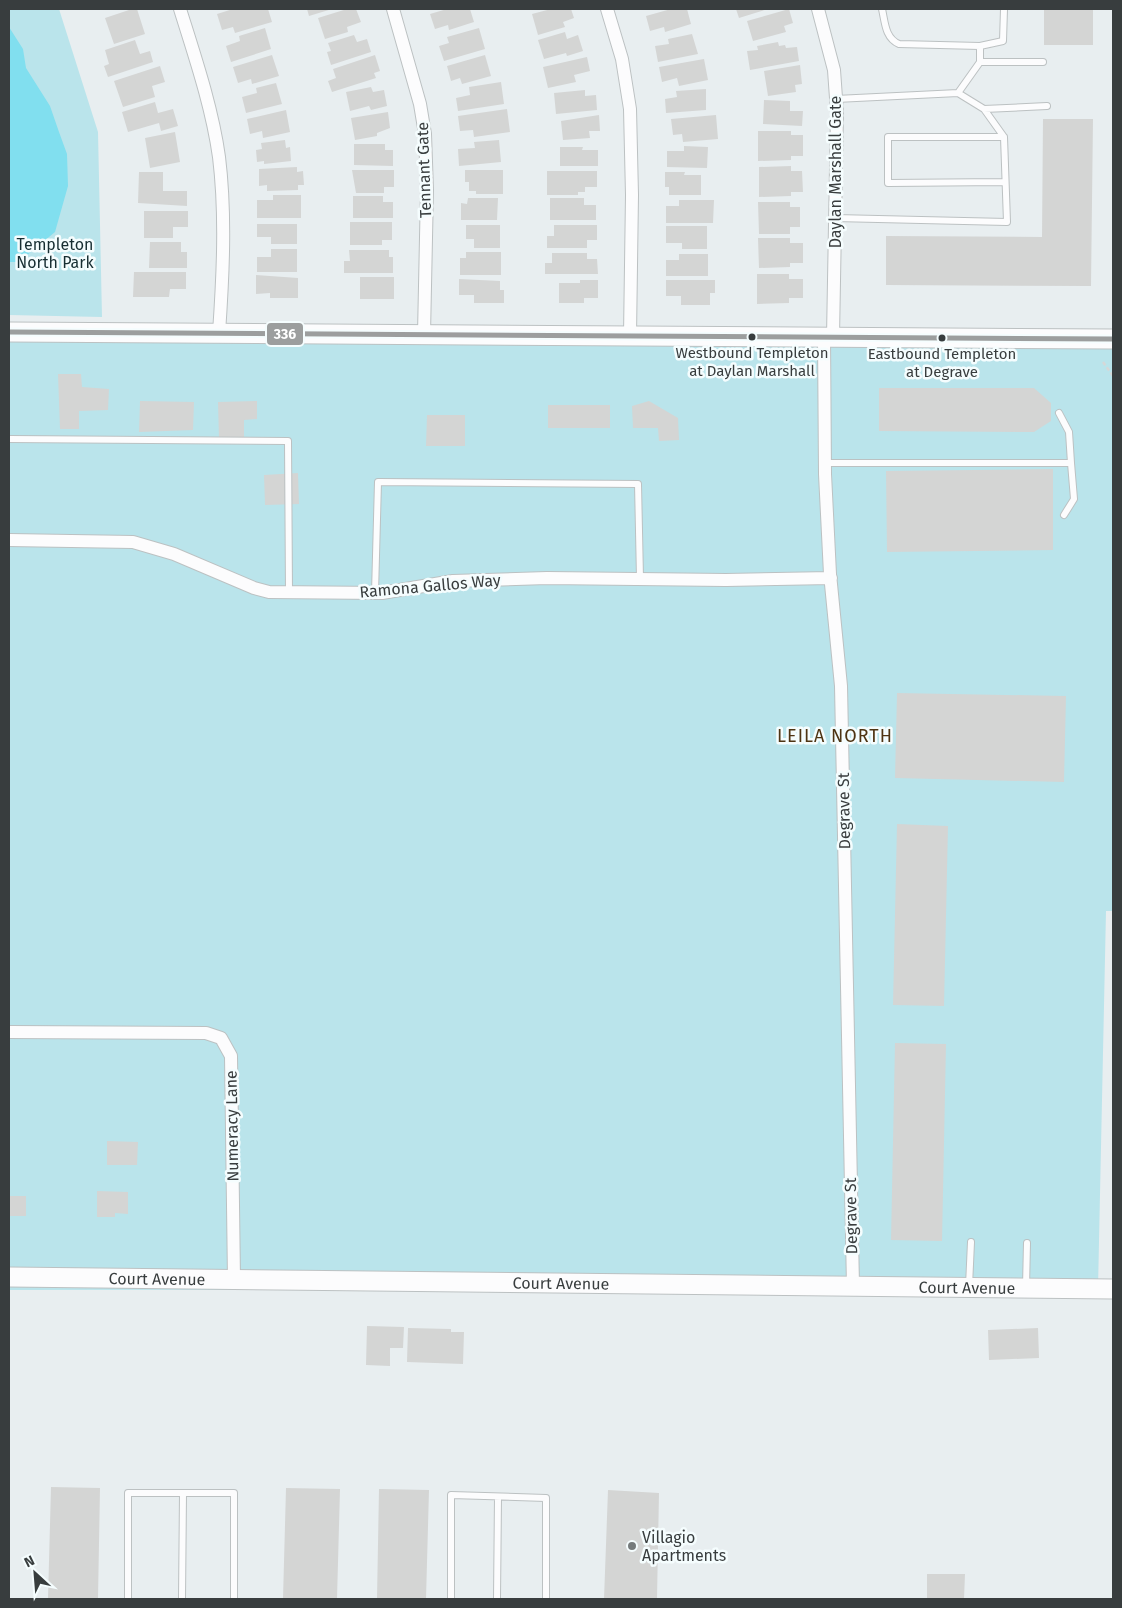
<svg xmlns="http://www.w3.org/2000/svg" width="1122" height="1608" viewBox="0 0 1122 1608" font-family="'Fira Sans',sans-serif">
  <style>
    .green { fill: #bae4eb }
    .water { fill: #81dfef }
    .building { fill: #d4d5d4 }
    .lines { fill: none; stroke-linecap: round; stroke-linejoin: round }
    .lane-casing { stroke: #bcc1c2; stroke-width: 8 }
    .street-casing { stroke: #bcc1c2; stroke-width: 14 }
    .secondary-casing { stroke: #bcc1c2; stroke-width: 21 }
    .path { stroke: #d5d8d8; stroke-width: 2.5; stroke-dasharray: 4 2.5; stroke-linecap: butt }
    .lane { stroke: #fcfcfd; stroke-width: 6 }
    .street { stroke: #fcfcfd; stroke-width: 12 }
    .secondary { stroke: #fcfcfd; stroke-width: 19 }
    .bus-1-casing { stroke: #f5fdfe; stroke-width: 9 }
    .bus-1 { stroke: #9c9e9e; stroke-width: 5 }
    .bus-dot { fill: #383d3e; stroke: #f5fdfe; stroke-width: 2 }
    .poi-dot { fill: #767b7c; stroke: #f5fdfe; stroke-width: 2 }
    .labels { text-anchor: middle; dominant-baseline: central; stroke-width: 5; stroke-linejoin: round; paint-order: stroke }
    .bus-label { font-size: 15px; fill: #383d3e; stroke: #f5fdfe }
    .street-label { font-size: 16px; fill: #383d3e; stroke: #f5fdfe }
    .park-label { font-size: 16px; fill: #172e32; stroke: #f5fdfe }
    .poi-label { font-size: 16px; fill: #383d3e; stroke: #f5fdfe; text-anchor: start }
    .neighbourhood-label { font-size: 18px; letter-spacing: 1px; fill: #4e3413; stroke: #f5fdfe }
    .line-badge { stroke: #f5fdfe; stroke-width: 2 }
    .badge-label { font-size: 14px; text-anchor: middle; font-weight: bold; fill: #fff }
  </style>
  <rect width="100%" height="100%" fill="#e8eef0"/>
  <!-- green -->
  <path class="green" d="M9,9H59L98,132L102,317L9,315Z
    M9,331L1113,339V911H1106L1098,1289L9,1290Z"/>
  <!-- water -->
  <path class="water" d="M9,27L23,49L26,68L50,106L59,132L67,154L68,186L55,232L19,262H9Z"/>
  <!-- building -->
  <path class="building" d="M132,9H137L145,34L114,44L105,18Z
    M233,9H268L272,22L235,33L233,27L222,30L217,14Z
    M307,9H332L309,16Z
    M347,9H356L361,22L347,27L348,32L325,39L318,18Z
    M447,9H470L474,22L449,30L448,25L435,29L430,14Z
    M551,9H571L574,18L563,22L565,27L538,35L532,14Z
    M671,9H687L691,24L665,32L664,27L650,31L646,16Z
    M736,9H768L739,18Z
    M789,9L793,23L784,26L786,32L753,41L747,21Z
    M1044,9H1093V45H1044Z
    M265,28L271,49L231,62L226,46L240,41L239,36Z
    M479,28L485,49L444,61L439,46L449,43L447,37Z
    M565,32L567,39L578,35L583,51L567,56L566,53L544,59L538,40Z
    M692,34L698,54L658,62L655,46L669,44L668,39Z
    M354,35L357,42L367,39L371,52L331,65L327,52L331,51L328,43Z
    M135,40L140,54L150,51L153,62L108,77L104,66L109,64L105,50Z
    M778,42L779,46L785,45L786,48L797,47L799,61L750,70L747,51L758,50L757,46Z
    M272,55L279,76L252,84L251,79L238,83L233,67Z
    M375,55L380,71L374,73L376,78L332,92L328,81L336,78L333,69Z
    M485,55L491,76L462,84L460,78L451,81L447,66Z
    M587,57L590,71L574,75L576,82L548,88L543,67Z
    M704,59L708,80L679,86L677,78L662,82L659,67Z
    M800,65L802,84L795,85L796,92L768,96L764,71Z
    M160,66L165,82L152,86L155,97L123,107L114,81Z
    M501,82L504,104L458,111L456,98L470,95L469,87Z
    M276,83L282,104L246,113L242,97L257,93L256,88Z
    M371,87L373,92L384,90L387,106L371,110L369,106L350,111L346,92Z
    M706,89V110L666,113L665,99L677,97L676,91Z
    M585,90V96L596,95L597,110L556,114L554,93Z
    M764,100L790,101V111H803L802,126L763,124Z
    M155,102L158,113L173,109L178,126L161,131L159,123L128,132L122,112Z
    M507,109L510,132L474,137L473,130L460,131L458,116Z
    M286,110L290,132L263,138L262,131L250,134L247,119Z
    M388,112L390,128L377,133V136L355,140L351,118Z
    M599,115L600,131H589L590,138L563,140L561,121Z
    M716,115L718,139L683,142L682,134L673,135L671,119Z
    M1043,119H1093L1091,286L886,285V236L1042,237Z
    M758,131H791V135H803V156H791V160L758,161Z
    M175,132L180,162L150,168L145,138Z
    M285,140L286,148L290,147L291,161L264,164V161L257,162L256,150L262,149L261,143Z
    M499,140L501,162L459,166L458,149L475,148L474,142Z
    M354,144H385V150H393V166L354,165Z
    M684,146L708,147L707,168L667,167V151H684Z
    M560,147H583L582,150H598V166H560Z
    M791,166V171H802L803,192H791V196L759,197V167Z
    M297,167V172L303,171L304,185H298V190L267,191V185L259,186V169Z
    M352,170H394V187H384V193H356Z
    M465,170H503V194H476V191H469V182H465Z
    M547,171H597V187H585V192H578V195H547Z
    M139,172H163V191H187V206L138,203Z
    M665,172H685L684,175H701V195H669V187H665Z
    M273,195H301V218H257V200H273Z
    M353,196H383V202H393V218H353Z
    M468,198H498L497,220H461V203L467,204Z
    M550,198H584V205H596V220H550Z
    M679,200H714L713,223H666V206H679Z
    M758,202H790V207H800V227H790V234H759Z
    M144,211H188V227H173V238H144Z
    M350,222H392V240H382V245H350Z
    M257,224H297V244H271V237H257Z
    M466,225H500V248H474V239H466Z
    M554,225H597V240H587V248H547V236H554Z
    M666,226H707V249H682V243H666Z
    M758,238H790V243H803V263H790V267L759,268Z
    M150,242H181V252H187V268H149Z
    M271,249H297V272H257V257H271Z
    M349,250H389V257H393V273H344V261H350Z
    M466,252H501V275H460V258H466Z
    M552,253H587V259H597L598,274H545V263H552Z
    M679,254H708V276H666V260H679Z
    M134,272H186V289H170L169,297H133Z
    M757,274H789V279H803V298H789V303L757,304Z
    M256,275L298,278V298H270V293L256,294Z
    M360,277H394V299H360Z
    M459,279L500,281V290H504V303H474V295H459Z
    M580,280H598V298H584V303H559V283H580Z
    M666,280H715V293H710V305H681V296H666Z
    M58,374H81L82,387L109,389L108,410L79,411V429H60Z
    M879,388H1034L1051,403V421L1034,432L879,431Z
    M140,401L194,402L193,430L139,432Z
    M257,401V419L244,420V437L219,438L218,402Z
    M649,401L678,418L679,440L659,441L658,428H633L632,406Z
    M548,405H610V428H548Z
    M427,415H465V446H426Z
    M1053,469V550L887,552L886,471Z
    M298,473L299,504L265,505L264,475Z
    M897,693L1066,696L1064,782L895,778Z
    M897,824L948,826L944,1006L893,1005Z
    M895,1043L946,1044L942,1241L891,1240Z
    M107,1141L138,1142L137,1165H107Z
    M97,1191L128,1192V1214L115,1213V1217H97Z
    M9,1196H26V1216H9Z
    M367,1326L404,1327L403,1348H390V1366L366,1365Z
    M408,1328L451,1329V1332H464L463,1364L407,1362Z
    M1038,1328L1039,1358L989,1360L988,1330Z
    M51,1487L100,1488L98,1599H48Z
    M286,1488L340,1489L337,1599H283Z
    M379,1489L429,1490L426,1599H377Z
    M608,1490L659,1493L657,1599H604Z
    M927,1574H965L964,1599H927Z"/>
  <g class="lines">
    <defs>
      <path id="lane" d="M882,9C885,22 885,38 899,44L980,46V62L958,93
        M980,46L1003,41L1004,9
        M980,62H1043
        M836,99L958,93L984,109
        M1004,137H888V183L1004,182
        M835,218L1007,222L1004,137L984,109L1047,106
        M9,439L288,441L289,592
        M826,463H1071L1069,432L1059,413
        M1064,515L1074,499L1071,463
        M375,593L378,482L638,484L640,578
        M969,1286L971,1242
        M1026,1287L1027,1243
        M128,1599V1493H234V1599
        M182,1599L183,1494
        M451,1599V1495L546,1498V1599
        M497,1599L498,1497"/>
      <path id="street" d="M180,9C195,57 212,107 219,157C226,214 223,275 219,333
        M393,9L420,104L425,134L427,190L424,334
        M607,9L622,59L630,109L632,195L630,336
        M818,9L834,70L837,112L833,337
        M824,337L825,474L830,574L841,686L853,1286
        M9,540L133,542L174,554L254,588L269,592L382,593L453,581L547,578L726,580L831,578
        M9,1032L206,1033L221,1038L231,1056L234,1279"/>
      <g id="secondary">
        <path d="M9,332L1113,339"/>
        <path id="s1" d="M9,1277L1113,1289"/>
      </g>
    </defs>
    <!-- lane casing -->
    <use href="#lane" class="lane-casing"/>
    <!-- street casing -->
    <use href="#street" class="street-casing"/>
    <!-- secondary casing -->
    <use href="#secondary" class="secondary-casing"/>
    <!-- path -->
    <path class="path" d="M1103,362L1113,376"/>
    <!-- lane -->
    <use href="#lane" class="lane"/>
    <!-- street -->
    <use href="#street" class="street"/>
    <!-- secondary -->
    <use href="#secondary" class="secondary"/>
    <defs>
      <path id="bus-1" d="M9,332L1113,339"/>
    </defs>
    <!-- bus-1 casing -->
    <use href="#bus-1" class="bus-1-casing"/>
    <!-- bus-1 -->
    <use href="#bus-1" class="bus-1"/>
  </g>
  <!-- markers -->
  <g class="bus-dot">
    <circle cx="752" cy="337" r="4.5"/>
    <circle cx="942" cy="338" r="4.5"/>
  </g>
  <circle class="poi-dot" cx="632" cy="1546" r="5"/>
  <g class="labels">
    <!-- bus labels -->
    <g class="bus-label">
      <text x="752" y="353">Westbound Templeton<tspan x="752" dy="18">at Daylan Marshall</tspan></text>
      <text x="942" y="354">Eastbound Templeton<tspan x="942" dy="18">at Degrave</tspan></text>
    </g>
    <!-- street labels -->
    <g class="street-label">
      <text transform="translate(424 170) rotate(-92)">Tennant Gate</text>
      <text transform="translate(835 172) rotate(-90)">Daylan Marshall Gate</text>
      <text transform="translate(430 586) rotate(-5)">Ramona Gallos Way</text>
      <text transform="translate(844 811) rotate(-91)">Degrave St</text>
      <text transform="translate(232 1126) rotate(-91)">Numeracy Lane</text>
      <text transform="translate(851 1216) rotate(-91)">Degrave St</text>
      <text stroke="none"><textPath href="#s1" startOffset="148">Court Avenue</textPath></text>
      <text stroke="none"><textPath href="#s1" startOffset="552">Court Avenue</textPath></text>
      <text stroke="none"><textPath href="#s1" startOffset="958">Court Avenue</textPath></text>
    </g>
    <!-- park labels -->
    <g class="park-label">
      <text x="55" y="244">Templeton<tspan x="55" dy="18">North Park</tspan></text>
    </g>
    <!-- poi labels -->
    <g class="poi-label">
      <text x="642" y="1537">Villagio<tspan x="642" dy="18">Apartments</tspan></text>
    </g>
    <!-- neighbourhood labels -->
    <g class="neighbourhood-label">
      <text x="835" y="736">LEILA NORTH</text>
    </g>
  </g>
  <rect class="line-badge" x="266" y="322" width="38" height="24" rx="5" fill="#9c9e9e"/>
  <g class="badge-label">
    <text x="285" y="339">336</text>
  </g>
  <!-- border -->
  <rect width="1122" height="1608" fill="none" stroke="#383d3e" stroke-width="20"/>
  <!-- north arrow -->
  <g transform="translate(35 1573) rotate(334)" stroke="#f5fdfe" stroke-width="4" paint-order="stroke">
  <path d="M0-4L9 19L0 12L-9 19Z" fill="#383d3e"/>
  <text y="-8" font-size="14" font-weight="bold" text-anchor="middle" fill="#383d3e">N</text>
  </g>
</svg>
